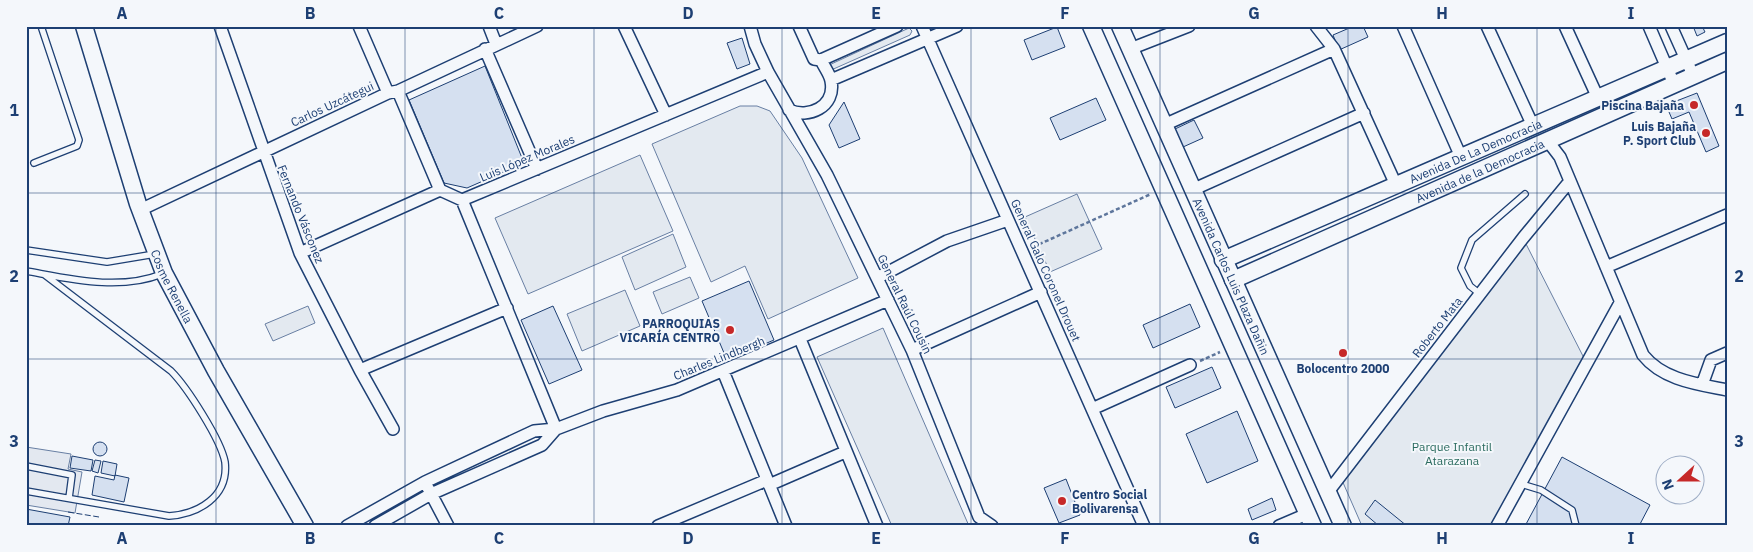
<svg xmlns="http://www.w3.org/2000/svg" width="1753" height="552" viewBox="0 0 1753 552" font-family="'IBM Plex Sans',sans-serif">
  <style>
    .green { fill: #e3e9f0; stroke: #687fa3 }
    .parking { fill: #e3e8f0; stroke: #687fa3 }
    .building { fill: #d5e0f0; stroke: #1d3f73 }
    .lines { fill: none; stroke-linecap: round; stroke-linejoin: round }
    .lane-casing { stroke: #1d3f73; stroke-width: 8 }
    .street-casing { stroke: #1d3f73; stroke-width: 14 }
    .secondary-casing { stroke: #1d3f73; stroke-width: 19 }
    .path { stroke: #5e769c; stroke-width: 2.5; stroke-dasharray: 4 2.5; stroke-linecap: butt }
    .lane { stroke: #f4f7fb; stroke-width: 5.5 }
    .street { stroke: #f4f7fb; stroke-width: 11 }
    .secondary { stroke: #f4f7fb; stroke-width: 16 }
    .fence { stroke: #1d3f73; stroke-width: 1; stroke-dasharray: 6 2.5; stroke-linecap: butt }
    .grid { fill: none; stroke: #1d3f73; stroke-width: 1; stroke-opacity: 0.55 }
    .poi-dot { fill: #c62828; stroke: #f4f7fb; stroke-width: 2 }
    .labels { text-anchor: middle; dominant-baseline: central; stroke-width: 4; stroke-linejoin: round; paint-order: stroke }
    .street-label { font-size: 12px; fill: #1d3f73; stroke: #f4f7fb }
    .poi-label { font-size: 12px; font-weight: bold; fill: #1d3f73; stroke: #f4f7fb; text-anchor: end }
    .park-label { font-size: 12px; fill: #2c6c60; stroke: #f4f7fb }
    .neatline { fill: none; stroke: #1d3f73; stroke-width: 2 }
    .grid-label { font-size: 16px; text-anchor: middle; font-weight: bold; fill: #1d3f73 }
  </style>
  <rect width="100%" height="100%" fill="#f4f7fb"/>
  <!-- green -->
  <path class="green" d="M909,28L912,31L910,35L829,71L827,66Z
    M740,106H757L770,111L802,158L858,278L768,319L745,266L711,282L652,144Z
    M640,155L673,231L528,294L495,218Z
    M1077,194L1102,249L1050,272L1025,217Z
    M673,234L686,267L635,290L622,257Z
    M1524,240L1587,364L1496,526H1362L1341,478Z
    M690,277L699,298L662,314L653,292Z
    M625,290L640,326L582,351L567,314Z
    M308,306L315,323L273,341L265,324Z
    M883,328L969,526H892L817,357Z"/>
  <!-- parking -->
  <path class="parking" d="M26,447L71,454L68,469L82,472L75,513L26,505Z"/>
  <!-- building -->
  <path class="building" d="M1354,26H1363L1368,37L1339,50L1333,35Z
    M1693,26H1702L1705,32L1697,36Z
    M1057,27L1065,47L1032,60L1024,40Z
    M742,38L750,64L737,69L727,43Z
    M485,66L524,163L467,188L444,183L409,100Z
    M1697,93L1719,146L1706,152L1689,112L1672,119L1666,105Z
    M1096,98L1106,120L1060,140L1050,118Z
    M844,102L860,139L839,148L829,125Z
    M1194,120L1203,138L1183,147L1175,129Z
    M749,281L774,340L727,360L702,301Z
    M1190,304L1200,327L1153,348L1143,325Z
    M553,306L582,370L549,384L521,320Z
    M1212,367L1221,388L1175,408L1166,387Z
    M1237,411L1258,461L1207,483L1186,434Z
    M93 449a7 7 0 1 1 14 0a7 7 0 1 1-14 0Z
    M72,456L93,460L91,471L70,468Z
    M1562,457L1650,505L1639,526H1525Z
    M95,460L101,461L98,473L92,471Z
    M103,461L117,464L115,476L101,473Z
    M115,475L129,478L124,502L92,495L95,476L114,480Z
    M1066,479L1080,515L1059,523L1044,488Z
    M1272,498L1276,510L1252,520L1248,509Z
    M1375,500L1407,526H1379L1365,514Z
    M26,509L70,517L68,526H26Z"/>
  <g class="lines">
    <defs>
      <path id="lane" d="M34,163L77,146L79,140L41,26
        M26,250L107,262L155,254
        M26,271C71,279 119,291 162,274
        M1480,294L1470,286L1461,268L1472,240L1525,194
        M26,466L72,475L69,498
        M1521,484L1541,490L1572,510L1576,526
        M26,491L169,516C198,514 229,497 225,462C221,440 187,387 171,371L45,275"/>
      <path id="street" d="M220,26L300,253L360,370L393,429
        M359,26L388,93
        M489,26L496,44
        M624,26L666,115
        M750,26L755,44L768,72L827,175L912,350L979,517L992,526
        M922,26L1144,526
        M1316,26L1334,49L1396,185
        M1403,26L1461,157
        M1487,26L1533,126
        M1565,26L1598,98
        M1649,26L1674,84
        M1671,26L1693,75
        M485,49L537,169
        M1130,49L1189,26
        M821,60L897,26
        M831,80L957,26
        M398,91L440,190
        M789,110C808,119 836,107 831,81C830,74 824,67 821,60L814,59L799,26
        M1164,125L1334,49
        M1547,140L1560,157L1643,355C1663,380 1697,384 1727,390
        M1192,190L1364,113
        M462,200L556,429L603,411L677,390L888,300
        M140,210L388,93L398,91L537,26
        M300,253L440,190L462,200L768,72
        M1606,267L1727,215
        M877,278L947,241L1008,220
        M800,339L877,526
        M912,350L1041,292
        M360,370L507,308
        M723,371L786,526
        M1702,385L1711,360L1727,353
        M1092,409L1190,365
        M769,485L845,452
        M428,488L448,526
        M1328,492L1523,238L1570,181
        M347,526L425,482L534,431L556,429L542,445L431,494L375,526
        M658,526L767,480
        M1279,526L1307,514
        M1497,526L1620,303"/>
      <g id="secondary">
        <path id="s1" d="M84,26L138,204L164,273L216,371L305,526"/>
        <path d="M1091,26L1313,526"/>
        <path id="s2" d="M1120,26L1343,526"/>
        <path id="s3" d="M1223,260L1727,42"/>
        <path id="s4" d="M1233,280L1727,61"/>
      </g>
    </defs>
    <!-- lane casing -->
    <use href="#lane" class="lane-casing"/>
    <!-- street casing -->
    <use href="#street" class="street-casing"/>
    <!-- secondary casing -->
    <use href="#secondary" class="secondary-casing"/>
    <!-- path -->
    <path class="path" d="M1033,247L1151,194
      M1200,361L1220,352"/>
    <!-- lane -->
    <use href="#lane" class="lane"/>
    <!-- street -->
    <use href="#street" class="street"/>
    <!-- secondary -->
    <use href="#secondary" class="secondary"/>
    <!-- fence -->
    <path class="fence" d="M68,512L99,517"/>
  </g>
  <!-- grid -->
  <path class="grid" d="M216,26V526M405,26V526M594,26V526M782,26V526M971,26V526M1160,26V526M1348,26V526M1537,26V526M26,193H1727M26,359H1727"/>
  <!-- markers -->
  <g class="poi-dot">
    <circle cx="1694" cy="105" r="5"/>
    <circle cx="1706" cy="133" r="5"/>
    <circle cx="730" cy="330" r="5"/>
    <circle cx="1343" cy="353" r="5"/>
    <circle cx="1062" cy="501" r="5"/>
  </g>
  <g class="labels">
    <!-- street labels -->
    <g class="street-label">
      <text transform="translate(332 104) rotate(-25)">Carlos Uzcátegui</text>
      <text stroke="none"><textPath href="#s3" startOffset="275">Avenida De La Democracia</textPath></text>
      <text transform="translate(527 158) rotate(-23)">Luis López Morales</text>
      <text stroke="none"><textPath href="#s4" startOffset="270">Avenida de la Democracia</textPath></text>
      <text transform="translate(301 214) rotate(68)">Fernando Vásconez</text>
      <text transform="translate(1046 270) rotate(66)">General Galo Coronel Drouet</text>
      <text stroke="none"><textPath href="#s2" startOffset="274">Avenida Carlos Luis Plaza Dañin</textPath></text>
      <text stroke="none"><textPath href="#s1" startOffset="275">Cosme Renella</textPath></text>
      <text transform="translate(905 304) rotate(64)">General Raúl Cousin</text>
      <text transform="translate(1437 327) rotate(-52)">Roberto Mata</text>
      <text transform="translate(719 358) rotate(-22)">Charles Lindbergh</text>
    </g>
    <!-- poi labels -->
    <g class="poi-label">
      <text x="1684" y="105">Piscina Bajaña</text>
      <text x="1696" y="126">Luis Bajaña<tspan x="1696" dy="14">P. Sport Club</tspan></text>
      <text x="720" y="323">PARROQUIAS<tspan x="720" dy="14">VICARÍA CENTRO</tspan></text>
      <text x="1343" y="368" text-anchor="middle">Bolocentro 2000</text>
      <text x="1072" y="494" text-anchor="start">Centro Social<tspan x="1072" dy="14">Bolivarensa</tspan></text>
    </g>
    <!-- park labels -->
    <g class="park-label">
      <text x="1452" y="446">Parque Infantil<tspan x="1452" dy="14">Atarazana</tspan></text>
    </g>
  </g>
  <!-- border -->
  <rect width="1753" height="552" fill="none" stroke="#f4f7fb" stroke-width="55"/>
  <!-- north arrow -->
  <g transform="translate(1680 480) rotate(249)"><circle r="24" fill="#f4f7fb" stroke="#9eadc5"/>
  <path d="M0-4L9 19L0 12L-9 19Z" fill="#c62828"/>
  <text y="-8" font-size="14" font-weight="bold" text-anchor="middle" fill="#1d3f73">N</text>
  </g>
  <rect x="28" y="28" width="1698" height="496" class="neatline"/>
  <g class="grid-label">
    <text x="122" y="19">A</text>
    <text x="310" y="19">B</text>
    <text x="499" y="19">C</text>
    <text x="688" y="19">D</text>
    <text x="876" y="19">E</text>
    <text x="1065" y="19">F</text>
    <text x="1254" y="19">G</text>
    <text x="1442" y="19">H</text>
    <text x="1631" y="19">I</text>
    <text x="14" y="116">1</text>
    <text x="1739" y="116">1</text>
    <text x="14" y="282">2</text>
    <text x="1739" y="282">2</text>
    <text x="14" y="447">3</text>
    <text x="1739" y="447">3</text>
    <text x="122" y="544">A</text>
    <text x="310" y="544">B</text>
    <text x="499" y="544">C</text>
    <text x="688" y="544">D</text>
    <text x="876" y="544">E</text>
    <text x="1065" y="544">F</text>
    <text x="1254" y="544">G</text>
    <text x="1442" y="544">H</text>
    <text x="1631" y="544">I</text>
  </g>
</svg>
